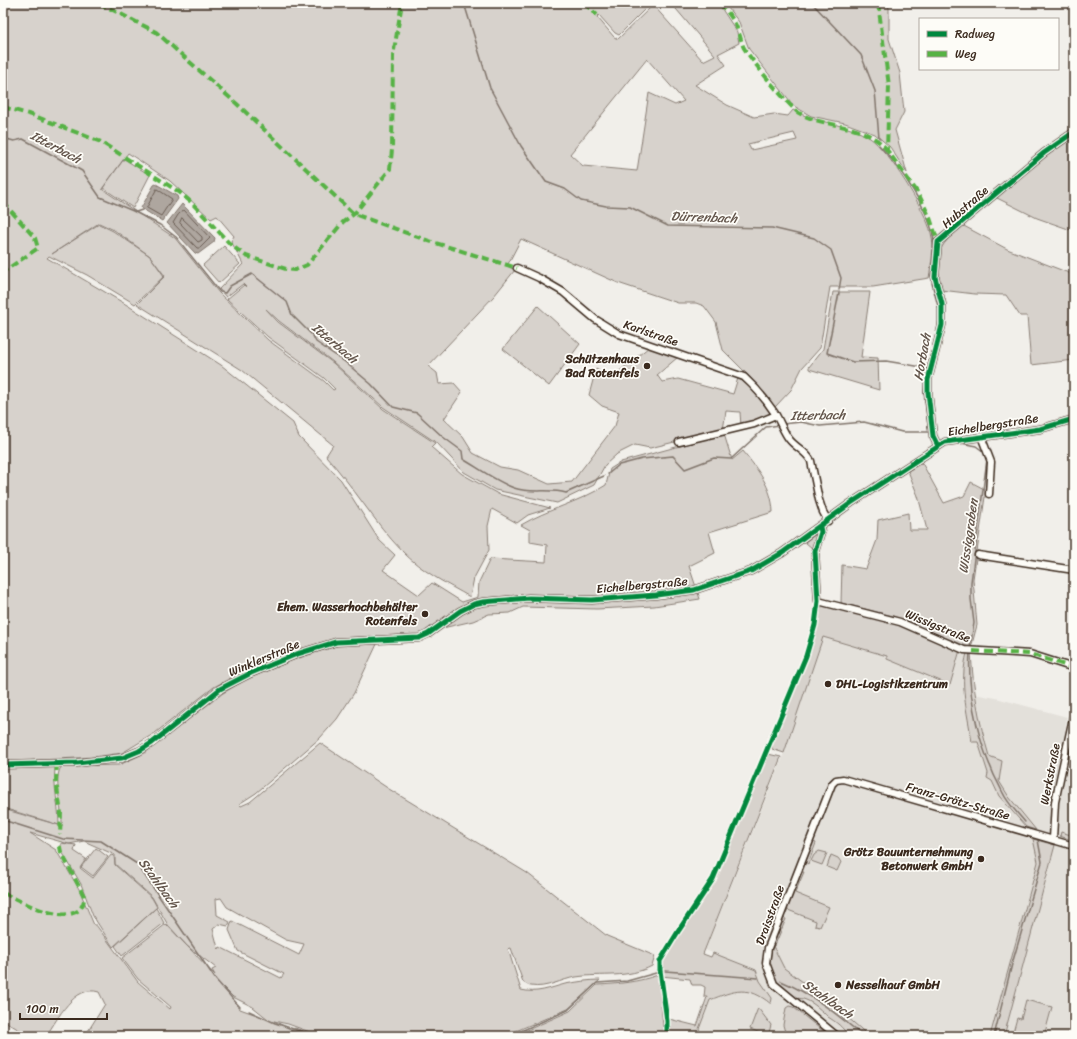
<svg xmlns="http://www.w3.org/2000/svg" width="1077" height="1039" viewBox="0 0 1077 1039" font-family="Sriracha,sans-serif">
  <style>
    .built { fill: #e3e0da }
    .green { fill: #d7d2cc; stroke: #897e75; fill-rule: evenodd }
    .water { fill: #aea69f; stroke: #80746b }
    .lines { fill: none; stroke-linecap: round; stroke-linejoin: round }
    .shore { stroke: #695c52; stroke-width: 1 }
    .stream { stroke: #80746b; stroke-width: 1.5 }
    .street-casing { stroke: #3b2a1e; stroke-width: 9 }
    .street { stroke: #fdfcf7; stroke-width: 6 }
    .quiet { stroke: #57b245; stroke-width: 4; stroke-dasharray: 8 4; stroke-linecap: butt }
    .cycleway-casing { stroke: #fdfcf7; stroke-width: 8 }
    .cycleway { stroke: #00873e; stroke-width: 5 }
    .poi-dot { fill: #3b2a1e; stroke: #fdfcf7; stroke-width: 1.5 }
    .labels { text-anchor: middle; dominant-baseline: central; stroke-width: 3.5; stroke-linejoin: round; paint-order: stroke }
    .street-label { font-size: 12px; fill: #3b2a1e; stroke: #fdfcf7 }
    .poi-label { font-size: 12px; font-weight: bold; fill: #3b2a1e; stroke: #fdfcf7; text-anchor: end }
    .water-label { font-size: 13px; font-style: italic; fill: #63554b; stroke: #fdfcf7 }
  </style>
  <rect width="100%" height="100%" fill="#f1efea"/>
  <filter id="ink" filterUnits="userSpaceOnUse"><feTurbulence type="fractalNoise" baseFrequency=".025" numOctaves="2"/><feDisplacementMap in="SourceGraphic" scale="8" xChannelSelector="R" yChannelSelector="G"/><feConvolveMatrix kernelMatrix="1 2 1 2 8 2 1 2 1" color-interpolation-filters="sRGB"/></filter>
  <g filter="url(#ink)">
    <!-- built -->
    <path class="built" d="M823,637L887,656V659L950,685L960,650L966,652L963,694H973L996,698L1067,717L1065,730L1074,733V1036H1004L1055,846L1034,839L1038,862L990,1036H702L699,1029L710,1000L735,991L748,990L761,996L771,1004L772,998L760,981L756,970L705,950L784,753Z"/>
    <!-- green -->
    <path class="green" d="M3,3H651L619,35L615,33L599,15L597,17L614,37L618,39L653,5L703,61L715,55L671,3H718L737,32L739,43L718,54L726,65L695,85L727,105L754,117L774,114L788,116L793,110C817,124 847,123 870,138C888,150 926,211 931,233C935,247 931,264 929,278L873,287H830L820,348L802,368L791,390L775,407L749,376L723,350L716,322L704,306L696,303H678L618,283L521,239L507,266L515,270L494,296L428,366L437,373L439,384L454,383L462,392L444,419L463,437L473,453L500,467L518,470L549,484L572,482L615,426L619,412L602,406L589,395L596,369L611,378L649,347L678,357L657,375L662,382L678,379L733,394L738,378L754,390L771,412L769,416L741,426L740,412L726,411L723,430L650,448L635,445L617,454L605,465L594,485L557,503L495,490L464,472L437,443L383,407L333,362L279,321L266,309L278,322L333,363L383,409L435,443L431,447L462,474L498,494L550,508L528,515L517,523L492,509L488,526L489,550L474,578L470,597C447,584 421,571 402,551C374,522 353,486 326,456L333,445L242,370L137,304L165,276L150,256L114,230L99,223L52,254L99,224L113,231L150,256L164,276L135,304L87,275L49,256L47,258L127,305L221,365L293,423L299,437L341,480L379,540L395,555L383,570L419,595L432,583L462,602L478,597L479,582L490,559L546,562L547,545L530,542V530L521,525C548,509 580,502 606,485L610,469L621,462L724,434L732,460L743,451C758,470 772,487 773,512L709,532L715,553L689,566L700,599L654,606L597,609L523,607L510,613L489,614L473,621L425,632L417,635L345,638L320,643L247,669L214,687L155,733L122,753L94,757L3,762ZM647,59L684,101L675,105L649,93L637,171L583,166L570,154ZM794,133L797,140L751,150L748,144ZM128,153L170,181L211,219L217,216L234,236L231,241L243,264L219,289L226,297L243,284L247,288L244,285L227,299L268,337L324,378L335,389L333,390L324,381L268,340L219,293L175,238L102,189Z
      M724,3H887L889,8V39L900,73L904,112L895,130L907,173L890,147L875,134L845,123L811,116L794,106L749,49L739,22Z
      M1074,134V231L1037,218L995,197L1043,157Z
      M124,159L150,175L133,208L103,188Z
      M962,225L1007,249L1074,275V360L1031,365L1027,316H1020L1006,295L975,294L941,290C933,256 937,248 962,225Z
      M224,246L240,264L219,283L203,265Z
      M833,292H870L861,357L878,358L879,390L809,369V367L823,349Z
      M538,306L580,344L549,386L503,349Z
      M922,463L944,503L964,496L971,482L986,490L973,579L977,625L971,648L893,616L841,603L842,565L866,569L877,540L878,520L908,513L909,530H927L918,496L908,471Z
      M815,535H817L813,549L805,542Z
      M822,604L898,623L960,650L950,685L887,659V656L823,637L784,753L772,749V743L808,658Z
      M378,642L354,693L337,719L320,738L256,793L239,804L241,806L250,802L320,743L389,789L527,873L607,936L655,956L652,966C627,979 603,973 576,977C562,979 546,989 531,986C529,986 526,984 523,982L511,948L508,949L521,990C537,994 550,988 565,984C577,982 588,980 600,980L568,1009L504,1036H321L288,1024L274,1021L292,1030L295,1028L317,1036H85L105,1004L99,992C74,984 58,1019 46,1036H29L3,1020V886L9,876L3,871V809L62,826C63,811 52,776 62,766L119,765L145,753L223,693L245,680L293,660L339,645ZM30,833L69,844L84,841L115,855V864L152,897L168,925L187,946L216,968L212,970L215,975L166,924L122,958L138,979L171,1007L170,1009L138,982L96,925H94L79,889L56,850ZM221,898L227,907L286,940L304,944L299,955L232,921L229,930L238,951L284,974L281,978L220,947L219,949L218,948L213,929L219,924L228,926L230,922L217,915L216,899ZM223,987L233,997L253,1007L268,1019L240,1009Z
      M971,652C973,688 979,722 989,756L1002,761L999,781L1009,797L1036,830L1026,827L999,796L992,781L987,778L988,773L978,742H972C967,711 959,683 967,653Z
      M768,754L781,757L703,954L711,957L713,953L756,970L760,981L772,998L771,1004C748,985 735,990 710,1000L699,1029L702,1036H670L669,1019L697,1026L707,997H704L705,987L701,985H692L690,979L661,976V969L664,957L716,875Z
      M53,765L55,768C53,787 59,806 59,825L3,808V767Z
      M1061,832L1074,836V841L1060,836Z
      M1033,839L1055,845L1004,1036H990L1038,862Z
      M813,842L816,843L808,864L805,862Z
      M61,843L76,845L74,851L86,859L80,868L93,878L111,855L114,856L115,865L152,898L157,907L113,947L93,916L81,884L61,850Z
      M96,848L108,857L93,876L81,867Z
      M819,851L827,853L822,865L811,861L814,855Z
      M831,855L838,858L841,862L837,871L827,867Z
      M800,872H804L795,893L829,907L820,927L815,926L816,921L788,910L786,914L784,910Z
      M156,908L164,923L122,956L115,946Z
      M782,918L786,919L775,945L773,946L784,968L830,1002L869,1036H848C843,1027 836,1022 828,1017C822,1011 814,1003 806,1000C802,998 798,999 794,997C758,980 771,946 782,918Z
      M658,975L664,1036H514L570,1011L597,985C619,984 638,982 658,975Z
      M1026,1000L1052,1007L1044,1036H1012L1017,1018L1021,1019Z
      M789,1006L793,1007L829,1036H794L785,1032L783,1025L786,1008Z
      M758,1008L771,1025L768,1036L750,1029Z"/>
    <!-- water -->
    <path class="water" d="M156,184L177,196L178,199L162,221L141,208L154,185Z
      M182,204L215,238L214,242L198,254L195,253L167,223Z"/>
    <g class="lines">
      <!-- shore -->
      <path class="shore" d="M157,189L172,199L161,216L147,208Z
        M184,210L210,238L200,248H197L173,223L178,215Z
        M182,218L202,237V240L198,242L180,223Z"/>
      <!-- stream -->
      <path class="stream" d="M464,3L490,88L521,146L546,182L565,189L581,201L606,206L630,207L668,226L772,228L814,238L831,250L841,278L839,290
        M812,3L861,55L875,91L879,138
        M3,138L14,141L23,139L82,171L100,197L133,211L160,225L176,237L220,292L225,293L230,286L252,274L287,302L292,315L313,336L316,342L345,362L371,384L393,407L417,413L443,437L462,451L463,459C478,468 497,482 514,488C531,494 550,488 566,493L604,476
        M879,145C899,166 932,213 934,242C935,253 932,265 931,276
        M136,212L142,210
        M932,283L939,310
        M839,293L827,353L853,362L886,361L928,368
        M938,328L939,318
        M926,375L930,359
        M925,380L924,393L929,434
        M783,424L801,422L820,426L864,422L902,432H929
        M961,443L976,446L984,452
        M608,474L619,465L642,459L673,456L685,469L714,458L731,459L766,427L779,425
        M970,648L974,623L971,599V582L987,459
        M970,651C967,700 980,751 1003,793C1008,804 1018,813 1025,822
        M3,820L63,839L101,841L137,864L216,980L240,1007
        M665,971L758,978
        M781,981C812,994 837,1014 863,1036
        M249,1011L275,1023L315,1036
        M510,1036L568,1010L597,983L627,981L656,973
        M994,1036L1012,964L1042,862L1038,840"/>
      <defs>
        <path id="street" d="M517,268L539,278L563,292L595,319L619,334L744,377C755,387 766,400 774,412C780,421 783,431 789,439C796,448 806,451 811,461L819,500L823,512L828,521
          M981,436L991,462L989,494
          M679,442L754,424L776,415
          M938,446L933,436L928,392V380L942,325V304L935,277L938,242L1044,153L1074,132
          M820,527L821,532L815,551L818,601L900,622L964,650L1030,654L1074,668
          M978,555L1074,570
          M3,765L77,763L122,758L139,751L152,743L220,689L251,673L297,654L336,642L419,638L428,634L460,611L474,604L483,602L529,598L592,600L656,595L694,590L751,571L782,553L851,503L945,442L1040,429L1074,419
          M1053,839L1055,802L1074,713
          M837,1036L774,984L766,963L768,948L832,784L836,780L843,779L1074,846"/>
      </defs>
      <!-- street casing -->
      <use href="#street" class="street-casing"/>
      <!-- street -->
      <use href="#street" class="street"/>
      <!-- quiet -->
      <path class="quiet" d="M99,3L156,32L237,104L354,214L429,241L517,268
        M584,3L597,15
        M720,3C727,12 735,20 738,31C741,37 741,42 744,48C751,60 789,106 799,113C826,129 865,122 887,150
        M878,3L889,86L887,150L918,193L930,218L938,242
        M3,107L32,115L101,142L179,192L191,202L231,245L246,256L286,269L295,270L307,265L343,222L354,214L390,169L392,150L393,56L402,3
        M3,202L35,238L38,248L3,272
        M973,651L1030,654L1074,668
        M57,763L56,781L61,813L60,835
        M3,893C21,901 61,924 79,910C82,907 85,901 84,896L61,852L59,842"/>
      <defs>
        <path id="cycleway" d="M938,446L933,436L928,392V380L942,325V304L935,277L938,242L1044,153L1074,132
          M3,765L77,763L122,758L139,751L152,743L220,689L251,673L297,654L336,642L419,638L428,634L460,611L474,604L483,602L529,598L592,600L656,595L694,590L751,571L782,553L851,503L945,442L1040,429L1074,419
          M667,1036V1021L660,970V961L679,930L713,879L806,656L815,625L818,601L815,551L821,532L820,527"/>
      </defs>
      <!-- cycleway casing -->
      <use href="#cycleway" class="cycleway-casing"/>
      <!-- cycleway -->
      <use href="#cycleway" class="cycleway"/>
    </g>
  </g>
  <!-- markers -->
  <g class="poi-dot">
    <circle cx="647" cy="366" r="4"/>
    <circle cx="425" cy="614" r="4"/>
    <circle cx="828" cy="684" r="4"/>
    <circle cx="981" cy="859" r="4"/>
    <circle cx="838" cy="985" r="4"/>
  </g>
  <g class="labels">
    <!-- street labels -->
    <g class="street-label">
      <text transform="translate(965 207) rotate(-41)">Hubstraße</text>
      <text transform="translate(651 333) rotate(19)">Karlstraße</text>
      <text transform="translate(993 425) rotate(-9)">Eichelbergstraße</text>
      <text transform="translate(642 585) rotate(-5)">Eichelbergstraße</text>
      <text transform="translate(938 626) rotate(22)">Wissigstraße</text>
      <text transform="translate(264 658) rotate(-23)">Winklerstraße</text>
      <text transform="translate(1050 774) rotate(-79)">Werkstraße</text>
      <text transform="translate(958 801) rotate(16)">Franz-Grötz-Straße</text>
      <text transform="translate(770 915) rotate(-70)">Draisstraße</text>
    </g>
    <!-- poi labels -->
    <g class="poi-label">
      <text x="639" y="359">Schützenhaus<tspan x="639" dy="14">Bad Rotenfels</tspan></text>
      <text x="417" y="607">Ehem. Wasserhochbehälter<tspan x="417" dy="14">Rotenfels</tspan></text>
      <text x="836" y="684" text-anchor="start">DHL-Logistikzentrum</text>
      <text x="973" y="852">Grötz Bauunternehmung<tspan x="973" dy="14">Betonwerk GmbH</tspan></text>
      <text x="846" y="985" text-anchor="start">Nesselhauf GmbH</text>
    </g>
    <!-- water labels -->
    <g class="water-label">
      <text transform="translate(56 147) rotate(28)">Itterbach</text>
      <text transform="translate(704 217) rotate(2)">Dürrenbach</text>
      <text transform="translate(335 343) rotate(40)">Itterbach</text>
      <text transform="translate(922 357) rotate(-80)">Horbach</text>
      <text transform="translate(818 415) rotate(-1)">Itterbach</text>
      <text transform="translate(968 536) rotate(-82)">Wissiggraben</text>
      <text transform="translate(159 883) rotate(54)">Stahlbach</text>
      <text transform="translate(828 999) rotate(35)">Stahlbach</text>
    </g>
  </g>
  <!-- margin -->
  <rect width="1077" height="1039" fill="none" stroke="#fdfcf7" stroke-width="16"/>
  <rect x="8" y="8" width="1061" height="1023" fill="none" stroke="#3b2a1e" stroke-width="1.5" filter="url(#ink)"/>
  <!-- legend -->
  <rect x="919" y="18" width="140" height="52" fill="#fdfcf7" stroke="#afa8a0"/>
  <rect x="927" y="31" width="20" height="6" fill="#00873e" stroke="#afa8a0"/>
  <text x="955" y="38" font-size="12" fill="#3b2a1e">Radweg</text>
  <rect x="927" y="51" width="20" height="6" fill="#57b245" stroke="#afa8a0"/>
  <text x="955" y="58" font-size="12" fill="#3b2a1e">Weg</text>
  <!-- scale -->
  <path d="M20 1013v6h87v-6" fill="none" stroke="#3b2a1e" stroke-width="2"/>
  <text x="26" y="1013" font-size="12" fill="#3b2a1e" stroke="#fdfcf7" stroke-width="3" paint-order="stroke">100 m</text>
</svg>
